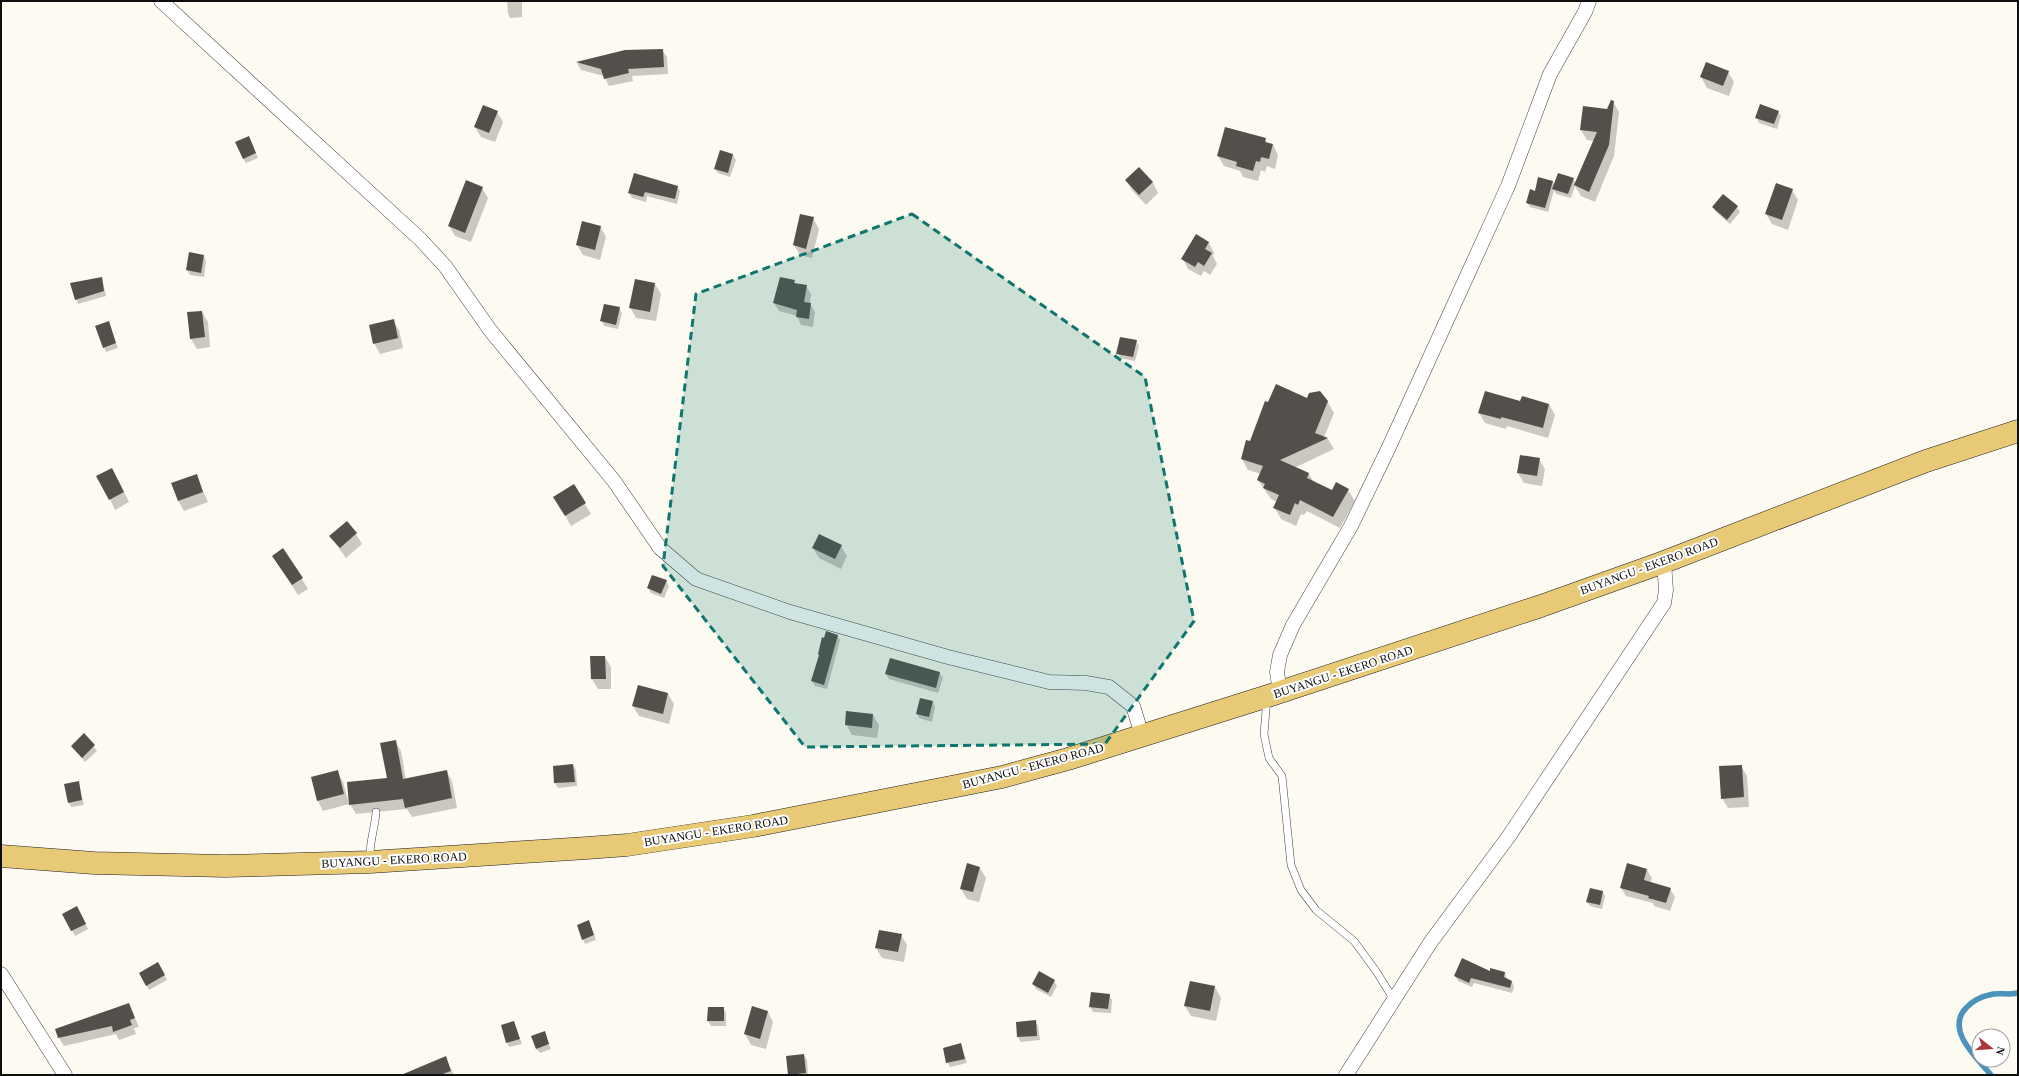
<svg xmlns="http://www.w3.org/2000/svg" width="2019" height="1076" viewBox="0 0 2019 1076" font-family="'Times New Roman',serif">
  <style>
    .shadow { fill: #0003 }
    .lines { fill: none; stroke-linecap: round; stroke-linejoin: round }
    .stream { stroke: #4b93bd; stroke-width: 5.5 }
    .building { fill: #554f4c }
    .service-casing { stroke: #414141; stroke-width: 8 }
    .minor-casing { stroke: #414141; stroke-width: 15 }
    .primary-casing { stroke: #1f1f1f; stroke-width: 23 }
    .service { stroke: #fff; stroke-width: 7 }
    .minor { stroke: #fff; stroke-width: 14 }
    .primary { stroke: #e8c976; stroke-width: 22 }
    .marked { fill: #0f766e; fill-opacity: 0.2; stroke: #0f766e; stroke-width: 3; stroke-dasharray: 8 5; stroke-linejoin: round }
    .labels { text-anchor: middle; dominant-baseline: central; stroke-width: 4; stroke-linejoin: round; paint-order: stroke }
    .street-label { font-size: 12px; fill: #0e0e0e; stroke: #fff }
  </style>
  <rect width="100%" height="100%" fill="#fdfaf1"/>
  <!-- shadow -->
  <path class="shadow" d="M507,1H522V17L510,18L508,13Z
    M662,50L667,57L668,74L632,76L633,81L609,86L604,76L581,70L577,63L625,51Z
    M1728,72L1734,82L1729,96L1707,88L1701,77Z
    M1613,102L1619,112L1614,156L1595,202L1581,196L1575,186L1571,198L1556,194L1554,190L1548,212L1530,207L1527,203L1536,192L1553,182L1555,186L1573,179L1576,184L1594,141L1587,140L1581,130L1607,110Z
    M497,112L503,122L495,142L481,137L475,127Z
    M1778,112L1781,116L1777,129L1759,123L1757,118Z
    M1265,139L1268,144L1273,145L1278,155L1275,169L1267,166L1265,172L1261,170L1258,181L1243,177L1240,171L1224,166L1218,156Z
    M251,142L258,158L246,163L243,158Z
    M720,151L733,155L736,160L730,177L718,173L715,169Z
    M1139,168L1153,183L1158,193L1146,205L1132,190L1126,180Z
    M677,187L680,191L677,204L647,196L646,202L632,198L629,193Z
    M482,188L488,198L471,242L455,236L449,226Z
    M1792,190L1798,200L1788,230L1772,224L1766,214Z
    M1713,207H1737L1740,212L1730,224L1716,212Z
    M813,218L819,229L812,258L800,255L794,245Z
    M600,226L606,237L600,260L583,255L577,245Z
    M1196,236L1209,243L1214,253L1213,256L1217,264L1210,275L1204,271L1201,276L1188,269L1183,259Z
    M204,256L206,261L204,277L190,275L187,270Z
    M102,278L106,296L78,304L76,299Z
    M794,281L796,285L806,286L811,294L810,304L815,312L813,327L801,325L797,316L779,311L774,303Z
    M655,284L661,294L656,321L636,318L630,307Z
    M619,308L622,313L618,329L604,326L602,321Z
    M202,312L208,322L210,347L197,349L191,339Z
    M393,320L399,330L403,348L380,354L374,343Z
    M109,326L118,348L106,352L104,347Z
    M1136,341L1139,346L1135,361L1120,358L1118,353Z
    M1307,400L1327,401L1334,413L1324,437L1328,439L1334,449L1294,468L1309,474L1314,482L1332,491L1348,490L1355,501L1340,528L1307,511L1304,515L1301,514L1296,526L1281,519L1275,508L1277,502L1271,499L1258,480L1261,474L1248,470L1242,459L1247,441L1251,442L1268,403Z
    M1549,404L1555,415L1548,438L1507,426L1506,429L1485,423L1479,413Z
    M1539,459L1545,469L1542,486L1524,483L1518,473Z
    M196,475L208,502L184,511L178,500Z
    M118,480L129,502L115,510L110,499Z
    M574,486L591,514L571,526L555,497Z
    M356,534L362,544L346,558L330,536Z
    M841,546L847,556L841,569L819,558L813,548Z
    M273,556L302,579L308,589L298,595Z
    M666,581L669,586L664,598L651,593L648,588Z
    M837,635L840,640L827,689L815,686L812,681Z
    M605,657L611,667V689H598L592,679Z
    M940,673L943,678L938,693L889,679L886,674Z
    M638,686L668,694L674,704L669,724L639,716L633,706Z
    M933,702L935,707L932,722L919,718L917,714Z
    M873,715L879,725L877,738L852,735L846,724Z
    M84,735L97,751L85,762L72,746Z
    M395,741L401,751L406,780L447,772L452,781L457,808L412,817L407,809L356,814L350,804L388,779Z
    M573,765L576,770L577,786L558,788L555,783L554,767Z
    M1741,766L1747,776L1749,807L1728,808L1722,798Z
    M337,772L343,782L349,804L323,811L318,801Z
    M78,782L84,805L71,807L69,802Z
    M980,868L986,878L979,902L967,899L961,889Z
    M1647,870L1652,878L1650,883L1670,889L1675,897L1670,911L1654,906L1653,903L1626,896L1621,888Z
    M1603,892L1605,896L1602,909L1590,906L1587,902Z
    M80,912L88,929L75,936L63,914Z
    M589,922L596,940L585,944L583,939Z
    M901,935L907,945L904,962L882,958L876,948Z
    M158,963L167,980L149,990L140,973Z
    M1490,972L1505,973L1507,980L1512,982L1514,987L1512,993L1474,983L1472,987L1458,981L1455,976Z
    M1054,981L1057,986L1051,997L1036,989L1033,984Z
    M1215,987L1221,998L1216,1021L1191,1016L1185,1006Z
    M1109,995L1112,1000L1111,1013L1093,1012L1090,1007Z
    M129,1004L139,1027L134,1028L136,1034L119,1040L116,1034L64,1046L59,1038Z
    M753,1007L768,1012L773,1022L766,1049L751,1045L745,1034Z
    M723,1008L726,1013V1026H711L708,1021Z
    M1035,1021L1038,1026L1040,1040L1021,1042L1018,1037Z
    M514,1022L522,1044L509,1047L507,1042Z
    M544,1032L551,1049L540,1053L537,1049Z
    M961,1045L967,1063L950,1067L947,1062Z
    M804,1055L807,1060L808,1075H789Z
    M446,1058L454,1075H427Z"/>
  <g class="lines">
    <!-- stream -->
    <path class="stream" d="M1991,1075C1977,1058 1945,1030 1966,1008C1973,1000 1983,996 1993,994C2002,993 2010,995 2018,993"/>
  </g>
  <!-- building -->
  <path class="building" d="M663,49L664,67L628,69L629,73L604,79L601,69L576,62L625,50Z
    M1706,62L1729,71L1723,86L1700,77Z
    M1611,100L1614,101L1609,145L1589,192L1574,185L1597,132L1580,130L1583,106L1607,109Z
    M1760,104L1779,111L1774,124L1755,118Z
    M483,105L498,111L489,133L474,127Z
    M1225,127L1266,138L1265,142L1273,144L1269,159L1261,157L1260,162L1256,161L1253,171L1236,166L1237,162L1217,156Z
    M249,136L256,153L243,159L235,142Z
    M720,150L733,154L728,173L714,169Z
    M1139,167L1153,182L1139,195L1125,180Z
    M634,173L678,186L675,199L645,192L643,197L628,193Z
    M1558,173L1574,178L1568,194L1552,189Z
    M1538,177L1553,181L1545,208L1526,203L1530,189L1535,191Z
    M466,180L483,187L465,233L448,226Z
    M1776,183L1793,189L1782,220L1765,214Z
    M1723,194L1738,206L1727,220L1712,207Z
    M800,214L814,217L806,249L793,245Z
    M582,221L601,226L595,250L576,245Z
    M1196,234L1209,242L1205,249L1212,253L1204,266L1198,262L1195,267L1181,259Z
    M189,252L204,255L201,273L186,270Z
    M102,277L104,291L75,300L70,283Z
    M780,277L795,280L794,283L807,285L804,302L811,303L809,319L796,317L797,310L773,303Z
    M635,279L655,283L650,312L629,308Z
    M604,304L620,307L616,325L600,321Z
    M202,311L205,337L190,339L187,312Z
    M394,319L398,338L373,344L369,325Z
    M109,321L116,343L103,348L95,326Z
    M1120,337L1137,340L1133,357L1116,354Z
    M1276,384L1307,398L1309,393L1320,391L1328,401L1315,433L1328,438L1280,460L1309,473L1307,478L1332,490L1336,482L1349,489L1333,517L1300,500L1298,505L1295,503L1290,515L1273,508L1279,495L1263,488L1265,484L1257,480L1263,466L1241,459L1246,440L1250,441L1265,401L1268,402Z
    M1485,391L1520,401L1522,396L1549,404L1543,428L1501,417V419L1478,413Z
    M1520,455L1540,458L1537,476L1517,473Z
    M112,468L124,492L109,500L96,476Z
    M197,474L203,492L178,501L171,483Z
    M574,484L586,503L565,516L553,497Z
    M347,521L357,533L340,548L329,536Z
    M819,534L842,545L835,559L812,548Z
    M283,548L303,578L292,585L272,556Z
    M652,575L667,580L661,594L647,588Z
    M826,631L838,635L824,685L811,681L819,655L818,654L822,637L824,638Z
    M590,656H605L606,679H591Z
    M890,658L940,672L936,688L885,674Z
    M638,685L668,693L663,714L632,706Z
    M920,698L933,701L929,717L916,714Z
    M846,711L873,714L872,728L845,725Z
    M84,733L95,745L82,758L71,746Z
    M396,740L403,779L447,770L452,798L405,808L403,799L349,805L347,782L387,778L380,743Z
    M573,764L575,782L554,783L553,766Z
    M1742,765L1744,797L1721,799L1719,766Z
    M338,770L344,794L317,801L311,777Z
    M79,781L82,800L68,803L64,784Z
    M967,863L980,867L973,892L960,889Z
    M1627,863L1647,869L1644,880L1671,888L1666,903L1648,898L1649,896L1620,888Z
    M1590,888L1603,891L1600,905L1586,902Z
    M77,906L86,924L71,931L62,914Z
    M589,920L594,935L582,940L577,925Z
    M879,930L902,934L898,952L875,948Z
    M1462,958L1490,971V968L1505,972L1504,977L1512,981L1510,988L1471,978L1469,983L1454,976Z
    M158,962L165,975L146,986L139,973Z
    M1039,971L1055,980L1048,993L1032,984Z
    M1190,981L1215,986L1210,1011L1184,1006Z
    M1091,992L1110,994L1108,1009L1089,1007Z
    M129,1003L135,1018L130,1020L132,1025L113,1032L112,1026L58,1038L55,1029Z
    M752,1006L768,1011L760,1039L744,1034Z
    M708,1007H724V1021H707Z
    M1036,1020L1037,1036L1017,1037L1016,1022Z
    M514,1021L520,1039L506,1043L501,1025Z
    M545,1031L549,1044L536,1049L531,1036Z
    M961,1043L965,1059L946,1063L943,1048Z
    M804,1054L806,1073L788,1075L786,1056Z
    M446,1056L451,1071L440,1075H401Z"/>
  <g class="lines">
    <defs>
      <path id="service" d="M1267,698L1264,734L1269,758L1282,776L1291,865L1301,890L1316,910L1354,941L1376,971L1394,1000
        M370,859C369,843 375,828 376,812"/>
      <path id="minor" d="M161,1L420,239L445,266L490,330L614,481L660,548L696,579L790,612L948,657L1049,682L1086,683L1109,687L1133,706L1142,735
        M1280,692L1277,672L1280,655L1293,625L1351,526L1389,447L1508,186L1550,74L1585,12L1589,1
        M1,974L65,1075
        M1346,1075L1430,943L1509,836L1664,603L1666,590L1664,562"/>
      <path id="primary" d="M1,856L94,863L225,866L370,862L587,848L627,845L753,826L1002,777L1068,759L1268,696L1541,606L1664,562L1926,461L2018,431"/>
    </defs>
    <!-- service casing -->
    <use href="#service" class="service-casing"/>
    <!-- minor casing -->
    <use href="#minor" class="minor-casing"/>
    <!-- primary casing -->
    <use href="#primary" class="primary-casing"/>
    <!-- service -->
    <use href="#service" class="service"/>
    <!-- minor -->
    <use href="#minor" class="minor"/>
    <!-- primary -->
    <use href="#primary" class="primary"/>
  </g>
  <!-- marked area -->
  <path class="marked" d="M912,214L1145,377L1194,621L1105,744L805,747L663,566L696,294Z"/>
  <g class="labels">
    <!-- street labels -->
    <g class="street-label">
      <text transform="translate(1649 566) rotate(-20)">BUYANGU - EKERO ROAD</text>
      <text transform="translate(1343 672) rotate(-18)">BUYANGU - EKERO ROAD</text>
      <text transform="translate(1033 766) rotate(-15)">BUYANGU - EKERO ROAD</text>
      <text transform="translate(716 831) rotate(-9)">BUYANGU - EKERO ROAD</text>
      <text transform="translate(394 860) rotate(-3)">BUYANGU - EKERO ROAD</text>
    </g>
  </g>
  <!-- border -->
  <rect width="2019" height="1076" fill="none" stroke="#0e0e0e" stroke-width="4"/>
  <!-- north arrow -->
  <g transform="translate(1991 1048) rotate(107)"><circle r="19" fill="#ffffff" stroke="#9f9f9f"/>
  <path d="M0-3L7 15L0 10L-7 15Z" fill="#ae363f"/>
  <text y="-6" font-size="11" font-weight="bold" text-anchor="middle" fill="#0e0e0e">N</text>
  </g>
</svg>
